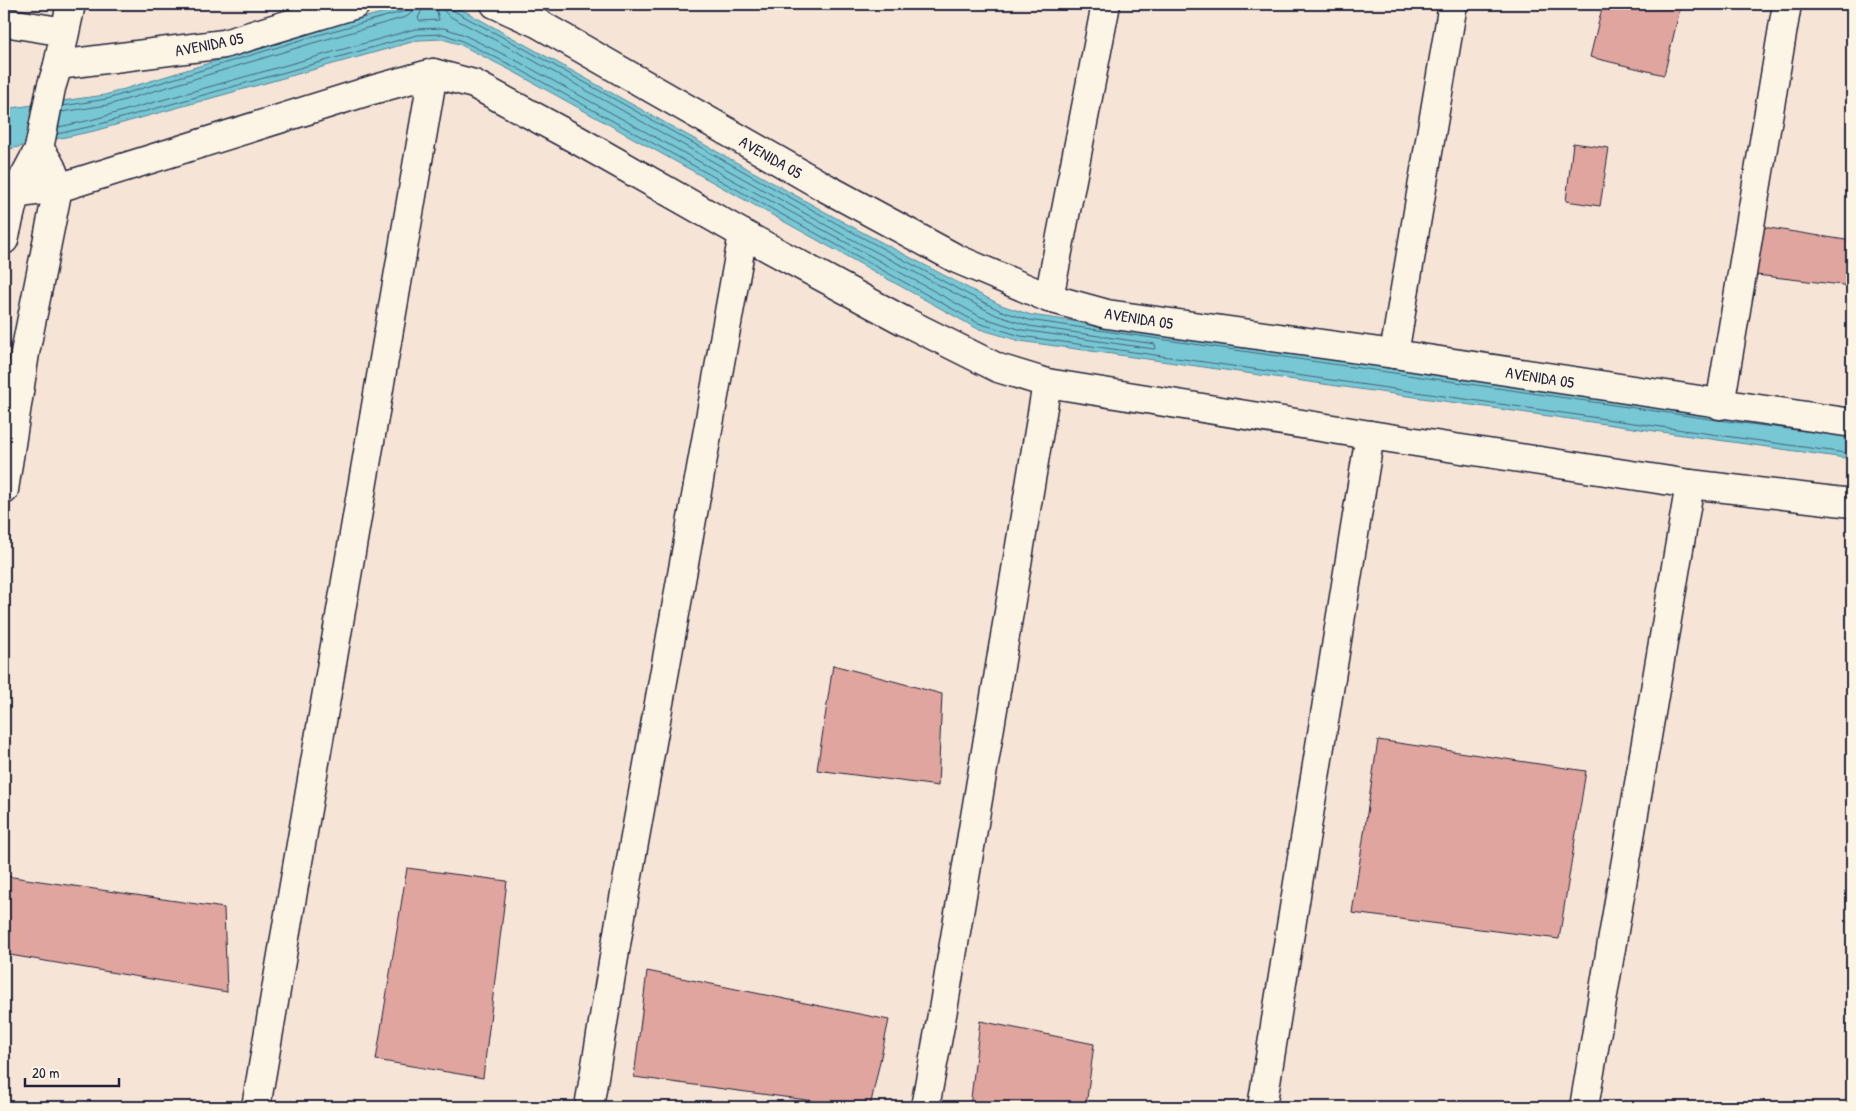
<svg xmlns="http://www.w3.org/2000/svg" width="1856" height="1111" viewBox="0 0 1856 1111" font-family="'Patrick Hand',sans-serif">
  <style>
    .water { fill: #78c7d4; stroke: #568597 }
    .lines { fill: none; stroke-linecap: round; stroke-linejoin: round }
    .shore { stroke: #446478; stroke-width: 1 }
    .building { fill: #dfa59e; stroke: #22223b }
    .minor-casing { stroke: #22223b; stroke-width: 31 }
    .secondary-casing { stroke: #22223b; stroke-width: 31 }
    .minor { stroke: #fcf5e5; stroke-width: 28 }
    .secondary { stroke: #fcf5e5; stroke-width: 28 }
    .labels { text-anchor: middle; dominant-baseline: central; stroke-width: 4.5; stroke-linejoin: round; paint-order: stroke }
    .street-label { font-size: 16px; fill: #22223b; stroke: #fcf5e5 }
  </style>
  <rect width="100%" height="100%" fill="#f6e5d7"/>
  <filter id="ink" filterUnits="userSpaceOnUse"><feTurbulence type="fractalNoise" baseFrequency=".02" numOctaves="2"/><feDisplacementMap in="SourceGraphic" scale="10" xChannelSelector="R" yChannelSelector="G"/><feConvolveMatrix kernelMatrix="1 2 1 2 8 2 1 2 1" color-interpolation-filters="sRGB"/></filter>
  <g filter="url(#ink)">
    <!-- water -->
    <path class="water" d="M415,4H448L461,9L845,223L970,289L1001,305L1031,315L1638,404L1852,432V459L1020,341L976,328L514,72L459,44L442,39L419,40L94,131L4,150V109L105,95L310,32Z"/>
    <g class="lines">
      <!-- shore -->
      <path class="shore" d="M423,4L421,12L418,18L420,21L439,20L435,4
        M449,4L452,10L523,48L843,227L967,294L999,310L1029,320L1717,420
        M63,106L107,99L311,37L405,11L408,8L409,4
        M61,112L108,105L313,43L406,17L413,12L415,4
        M59,127L91,120L415,29L444,28L462,34L519,62L981,317L1022,330L1154,349L1156,348L1155,344L1029,326L996,315L840,233L520,53L449,16L444,11L443,4
        M57,134L93,126L417,35L443,34L460,40L517,68L978,323L1021,336L1852,454
        M1718,420L1813,432"/>
    </g>
    <!-- building -->
    <path class="building" d="M1603,4L1680,9L1664,75L1590,57Z
      M1573,143L1609,148L1600,206L1566,201Z
      M1763,227L1852,241L1851,286L1756,275Z
      M833,665L942,694L938,786L817,770Z
      M1378,740L1586,771L1559,939L1352,913Z
      M407,868L507,881L483,1078L376,1060Z
      M6,876L224,908L227,992L4,954V888Z
      M647,971L889,1020L870,1107H859L634,1077Z
      M980,1021L1094,1044L1086,1107H970Z"/>
    <g class="lines">
      <defs>
        <path id="minor" d="M4,22L65,32
          M58,65L71,4
          M1049,298L1106,4
          M1394,354L1453,4
          M1720,405L1787,4
          M256,1107L433,73
          M589,1107L620,921L743,234
          M925,1107L944,1004L1047,383
          M1262,1107L1370,435
          M1584,1107L1690,484"/>
        <path id="secondary" d="M495,4L539,24L826,188L957,259L1049,298L1107,314L1394,354L1852,423
          M15,194L58,188L372,90L433,73L474,84L574,138L743,234L904,321L998,368L1047,383L1370,435L1690,484L1852,503
          M4,240L15,194L39,149L51,88L58,65L224,44L356,4
          M4,490L25,353L58,188C54,172 50,162 39,149"/>
      </defs>
      <!-- minor casing -->
      <use href="#minor" class="minor-casing"/>
      <!-- secondary casing -->
      <use href="#secondary" class="secondary-casing"/>
      <!-- minor -->
      <use href="#minor" class="minor"/>
      <!-- secondary -->
      <use href="#secondary" class="secondary"/>
    </g>
  </g>
  <g class="labels">
    <!-- street labels -->
    <g class="street-label">
      <text transform="translate(209 44) rotate(-11)">AVENIDA 05</text>
      <text transform="translate(771 157) rotate(30)">AVENIDA 05</text>
      <text transform="translate(1139 318) rotate(9)">AVENIDA 05</text>
      <text transform="translate(1540 377) rotate(9)">AVENIDA 05</text>
    </g>
  </g>
  <!-- margin -->
  <rect width="1856" height="1111" fill="none" stroke="#fcf5e5" stroke-width="20"/>
  <rect x="10" y="10" width="1836" height="1091" fill="none" stroke="#22223b" stroke-width="2" filter="url(#ink)"/>
  <!-- scale -->
  <path d="M25 1078v8h94v-8" fill="none" stroke="#22223b" stroke-width="2.5"/>
  <text x="32" y="1078" font-size="15" fill="#22223b" stroke="#fcf5e5" stroke-width="4" paint-order="stroke">20 m</text>
</svg>
